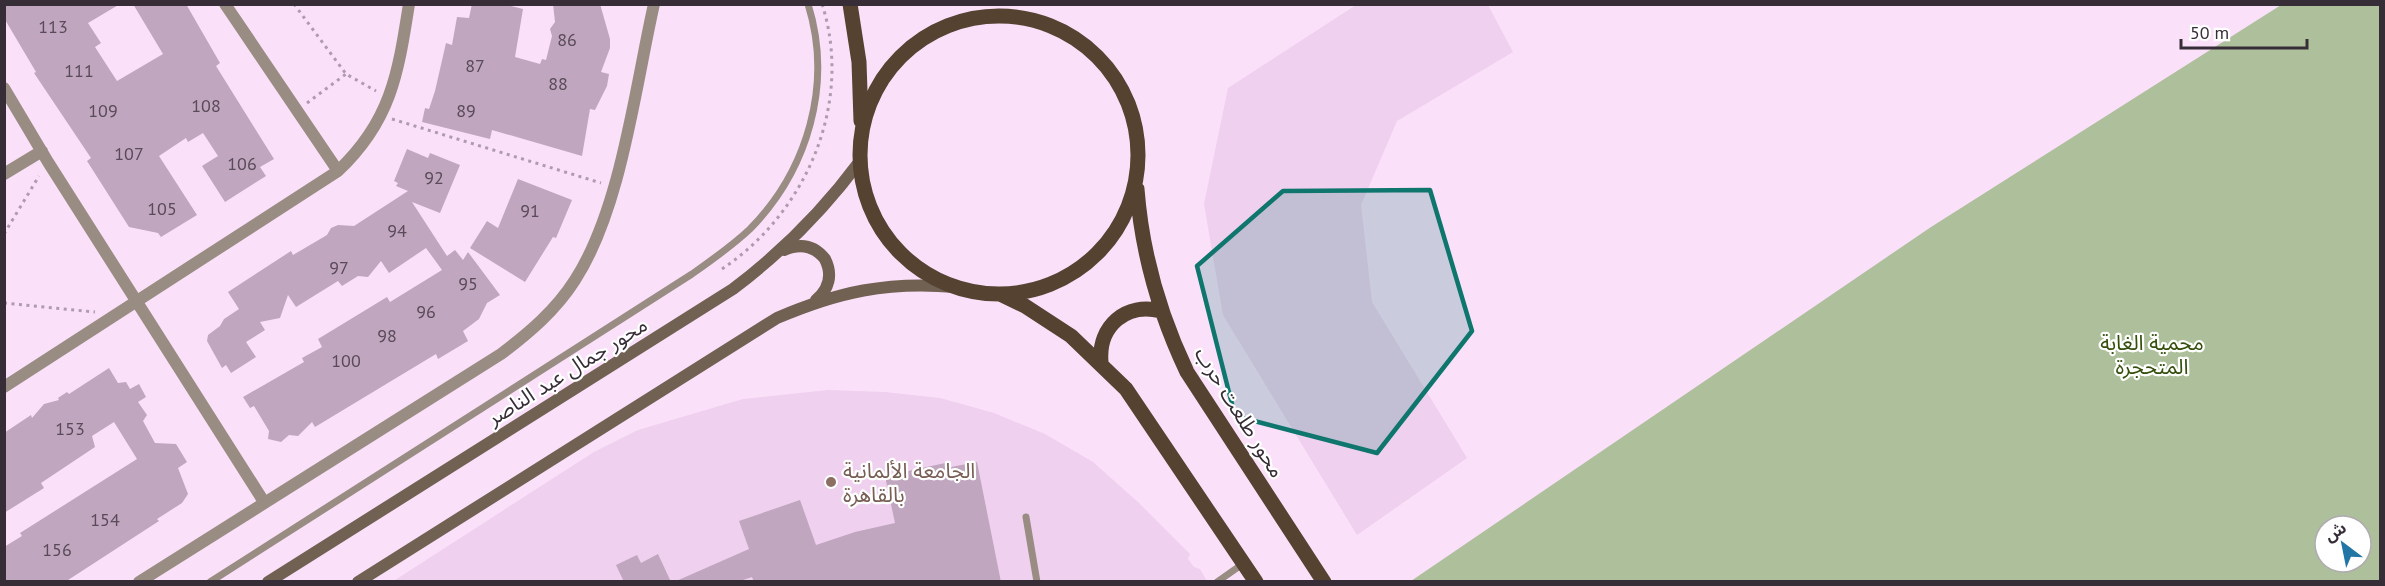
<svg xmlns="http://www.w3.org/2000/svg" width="2385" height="586" viewBox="0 0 2385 586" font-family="'PT Sans','Noto Sans Arabic',sans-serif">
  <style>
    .built { fill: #efd0ee }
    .green { fill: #adc09b; fill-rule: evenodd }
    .building { fill: #c0a6bf }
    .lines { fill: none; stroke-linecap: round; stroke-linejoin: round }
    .path { stroke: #af9baf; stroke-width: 3; stroke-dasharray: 3 4.5; stroke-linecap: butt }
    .lane { stroke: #998d83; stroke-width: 7 }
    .street { stroke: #998d83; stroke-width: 12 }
    .secondary { stroke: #716153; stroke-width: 12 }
    .primary { stroke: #564231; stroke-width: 15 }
    .marked { fill: #0f766e; fill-opacity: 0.2; stroke: #0f766e; stroke-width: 4.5; stroke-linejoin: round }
    .education-dot { fill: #8d6e63; stroke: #fff; stroke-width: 2 }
    .labels { text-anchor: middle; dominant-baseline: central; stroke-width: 4.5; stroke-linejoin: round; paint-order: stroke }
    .number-label { font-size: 18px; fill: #594b59 }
    .park-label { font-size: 21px; fill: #344f0b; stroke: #fff }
    .street-label { font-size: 21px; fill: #372d37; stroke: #fff }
    .education-label { font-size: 21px; fill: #785e54; stroke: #fff; text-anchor: start }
  </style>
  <rect width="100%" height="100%" fill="#fbe0fa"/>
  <!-- built -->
  <path class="built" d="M1356,5H1488L1513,52L1397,121L1361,205L1372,302L1467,458L1357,535L1223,315L1204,204L1228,88Z
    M828,390L885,392L940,398L994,413L1045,434L1093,462L1139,503L1190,554L1188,559L1194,567L1200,569L1207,581L392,582L594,452L638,430L743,399Z"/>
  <!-- green -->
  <path class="green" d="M2281,5H2380V581H1411L1931,227ZM2325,526H2361V562H2325Z"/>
  <!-- building -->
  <path class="building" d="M4,4H120L88,23L101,43L95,47L117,81L163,54L133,4H186L220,63L216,66L274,159L260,167L266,176L225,202L202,166L218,156L203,133L188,142L186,138L159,156L197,215L161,237L158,233L129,227L87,161L91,158L34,73L36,72L4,18Z
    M472,4H503L523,9L515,57L540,64L542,59L546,60L552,36L550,29L555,22L553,4H600L610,39V48L601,72L609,74L607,86L595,110L590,109L582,156L492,130L490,139L422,122L425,108L429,109L435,91L446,43L452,45L457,17L469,18Z
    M407,149L428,158L430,153L460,165L440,213L412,202L447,256L455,250L463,260L468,252L500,295L487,303L479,319L463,331L468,341L438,359L436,354L315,427L312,422L298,436L289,435L281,442L268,439L269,431L254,406L250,408L243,397L304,362L302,358L322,347L318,339L387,297L390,302L442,270L426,248L389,273L381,261L368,277L358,276L342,286L338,281L296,307L288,295L280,318L260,322L265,330L246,342L256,357L231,373L226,365L222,368L207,341L208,335L220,326L224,319L239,309L228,292L291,251L293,255L327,235L331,228L338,225L354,226L408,191L396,186L398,183L394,181Z
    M518,179L572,200L556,238L553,237L525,282L470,248L487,221L498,228Z
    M109,368L118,383L126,382L130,389L139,384L146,397L138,402L147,415L143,421L155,443L176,444L187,462L178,468L188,494L182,503L157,519L159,521L65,582H4V547L22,536L20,533L137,459L114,422L92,436L95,447L41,483L44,488L4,513V433L31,415L32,418L44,404L59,400L58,398L67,392L69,394Z
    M950,462L951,467L977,462L1001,582H754L752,577L737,582H674L749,549L739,521L800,500L816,545L855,532L895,523L885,476Z
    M658,554L671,582H624L616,565L637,555L641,563Z"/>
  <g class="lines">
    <!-- path -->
    <path class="path" d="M294,4L346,74L376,91
      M307,103L346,74
      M392,119L601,183
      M4,234L39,176
      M722,269C806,213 854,103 822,4
      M4,303L95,312"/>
    <!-- lane -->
    <path class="lane" d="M1026,517L1037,582
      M210,582L692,274C712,260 732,246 750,229C808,170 833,84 808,4
      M1217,582L1244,563"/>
    <!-- street -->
    <path class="street" d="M225,4L338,171
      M4,88L48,162L264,502
      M4,174L42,151
      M4,387L338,171C391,121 398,74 409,4
      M139,582L501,354C529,333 556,310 575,280C621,209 635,88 654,4"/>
    <!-- secondary -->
    <path class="secondary" d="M784,250C800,243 814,245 825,259C833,275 829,289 816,300
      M268,582L733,289C782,252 823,211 860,161
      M358,582L777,318C838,292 887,281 955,287"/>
    <!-- primary -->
    <path class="primary" d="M850,4L859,62L861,121
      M860 155a139 139 0 1 1 278 0a139 139 0 1 1-278 0Z
      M1137,189C1142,254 1159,313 1187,372L1324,582
      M1000,294L1025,306L1071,336L1126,389L1256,582
      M1101,362C1098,326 1126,302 1161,311"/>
  </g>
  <!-- marked area -->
  <path class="marked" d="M1430,190L1472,331L1377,453L1235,416L1197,266L1283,191Z"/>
  <!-- markers -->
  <circle class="education-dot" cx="831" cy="482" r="6"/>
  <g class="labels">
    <!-- number labels -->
    <g class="number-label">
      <text x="53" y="26">113</text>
      <text x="567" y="39">86</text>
      <text x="475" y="65">87</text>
      <text x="79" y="70">111</text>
      <text x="558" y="83">88</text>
      <text x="206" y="105">108</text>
      <text x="103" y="110">109</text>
      <text x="466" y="110">89</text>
      <text x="129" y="153">107</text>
      <text x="242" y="163">106</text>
      <text x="434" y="177">92</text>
      <text x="162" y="208">105</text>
      <text x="530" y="210">91</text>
      <text x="397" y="230">94</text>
      <text x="339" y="267">97</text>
      <text x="468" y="283">95</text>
      <text x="426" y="311">96</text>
      <text x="387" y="335">98</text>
      <text x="346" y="360">100</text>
      <text x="70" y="428">153</text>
      <text x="105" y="519">154</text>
      <text x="57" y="549">156</text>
    </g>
    <!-- park labels -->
    <g class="park-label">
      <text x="2152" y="342">محمية الغابة<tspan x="2152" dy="24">المتحجرة</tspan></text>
    </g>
    <!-- street labels -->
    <g class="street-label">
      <text transform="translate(567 371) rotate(-32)">محور جمال عبد الناصر</text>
      <text transform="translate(1240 412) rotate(58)">محور طلعت حرب</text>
    </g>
    <!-- education labels -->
    <g class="education-label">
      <text x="843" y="470">الجامعة الألمانية<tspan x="843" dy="24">بالقاهرة</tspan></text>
    </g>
  </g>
  <!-- border -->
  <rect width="2385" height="586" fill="none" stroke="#372d37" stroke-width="12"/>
  <!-- north arrow -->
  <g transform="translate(2343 544) rotate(328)"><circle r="28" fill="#ffffff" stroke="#afabaf" stroke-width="1.5"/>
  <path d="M0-4.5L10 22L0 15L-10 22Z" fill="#2176a6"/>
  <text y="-9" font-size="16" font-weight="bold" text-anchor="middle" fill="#372d37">ش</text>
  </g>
  <!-- scale -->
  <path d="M2181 39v9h126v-9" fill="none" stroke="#372d37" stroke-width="3"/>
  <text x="2190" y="39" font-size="18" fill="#372d37" stroke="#ffffff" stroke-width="4.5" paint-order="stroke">50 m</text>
</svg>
